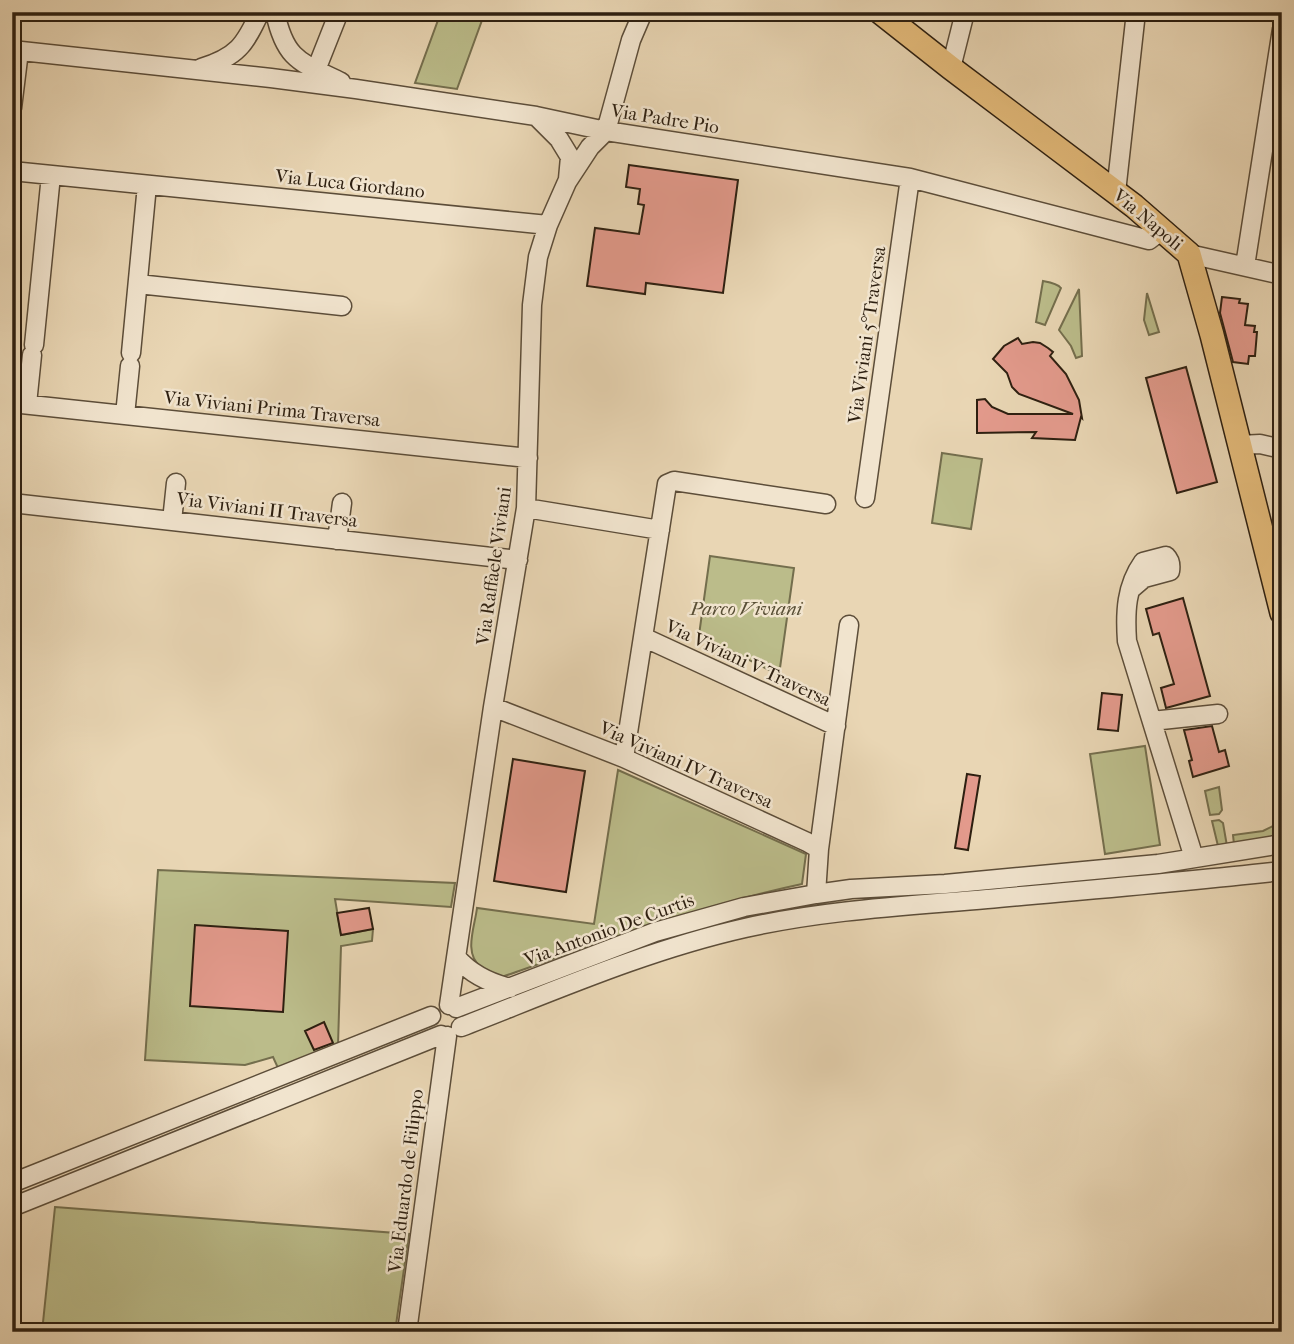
<svg xmlns="http://www.w3.org/2000/svg" width="1294" height="1344" viewBox="0 0 1294 1344" font-family="'IM FELL French Canon',serif">
  <style>
    .green { fill: #bbbc8a; stroke: #746e4d; stroke-width: 2 }
    .building { fill: #e39a8c; stroke: #2d1f10; stroke-width: 2 }
    .lines { fill: none; stroke-linecap: round; stroke-linejoin: round }
    .minor-casing { stroke: #5c4d39; stroke-width: 21 }
    .major-casing { stroke: #2d1f10; stroke-width: 26 }
    .minor { stroke: #f1e4ce; stroke-width: 18 }
    .major { stroke: #e4bb7a; stroke-width: 23 }
    .labels { text-anchor: middle; dominant-baseline: central; stroke-width: 5; stroke-linejoin: round; paint-order: stroke }
    .street-label { font-size: 19px; fill: #2d1f10; stroke: #f1e4ce }
    .park-label { font-size: 19px; font-style: italic; fill: #584e35; stroke: #f1e4ce }
  </style>
  <rect width="100%" height="100%" fill="#e9d6b4"/>
  <filter id="stains"><feTurbulence type="fractalNoise" baseFrequency=".00286" numOctaves="4"/><feColorMatrix values="0 0 0 0 .2 0 0 0 0 .09 0 0 0 0 .02 0 0 0 .5 -.17"/></filter>
  <radialGradient id="worn" r=".72"><stop offset=".6" stop-color="#630" stop-opacity="0"/><stop offset="1" stop-color="#630" stop-opacity=".3"/></radialGradient>
  <!-- green -->
  <path class="green" d="M441,12H485L457,89L415,83Z
    M1043,281C1049,282 1057,283 1061,288L1045,325L1036,322Z
    M1079,289L1082,356L1076,358L1071,346L1059,330Z
    M1147,293L1159,332L1149,335L1144,320Z
    M942,453L982,459L971,529L932,523Z
    M710,556L794,568L779,675L699,635Z
    M1145,746L1160,845L1105,854L1090,754Z
    M618,770L806,854L802,884C699,906 601,942 502,977C496,974 487,971 481,967C463,954 475,926 477,908L594,924Z
    M1219,787L1222,810L1219,814L1210,815L1205,791Z
    M1219,820L1223,823L1227,846H1218L1212,821Z
    M1273,826L1281,832L1268,838L1234,844L1233,835L1263,831Z
    M158,870L455,883L451,907L335,899L341,935L373,929L372,941L341,946L338,1045L278,1068L273,1057L245,1065L145,1060Z
    M55,1207L409,1234L395,1332H42Z"/>
  <!-- building -->
  <path class="building" d="M629,165L738,180L723,293L646,283L645,294L587,286L595,228L639,234L644,205L638,204L640,189L626,187Z
    M1222,297L1240,299L1239,303L1248,304L1245,325L1255,326L1254,332H1257L1255,356H1249L1248,364L1233,362L1220,313Z
    M1018,338L1022,344L1033,342L1040,343L1048,348L1053,352L1050,356L1066,374L1079,400L1082,418L1081,417L1075,440L1032,438L1036,432L977,433V400L985,399L992,407L1008,414H1073L1019,394L1012,387L1007,373L993,359L1004,346Z
    M1186,367L1217,482L1177,493L1146,378Z
    M1183,598L1210,696L1166,708L1161,688L1174,684L1159,633L1153,635L1146,609Z
    M1102,693L1122,695L1118,731L1098,729Z
    M1212,726L1219,752L1225,750L1229,766L1193,777L1189,761L1192,760L1184,730Z
    M513,759L585,771L566,892L494,881Z
    M967,774L980,776L968,850L955,848Z
    M369,908L373,929L341,935L337,913Z
    M195,925L288,931L283,1012L190,1006Z
    M324,1022L333,1043L314,1050L305,1031Z"/>
  <g class="lines">
    <defs>
      <path id="minor" d="M275,12C285,60 300,62 341,82
        M12,50L271,78L356,89L536,116L606,131L910,178L1149,240L1162,230
        M201,68C237,57 245,45 260,12
        M951,68L965,12
        M316,70L339,12
        M12,108L19,51
        M536,116L559,139L570,157L568,179
        M12,171L548,225
        M1116,192L1136,12
        M1189,254L1282,275
        M1245,266L1282,29
        M138,284L342,306
        M34,345L51,175
        M131,353L147,185
        M12,403L528,458
        M27,404L32,355
        M125,415L130,366
        M1240,445L1260,444L1282,449
        M865,498L910,178
        M12,503L518,560
        M826,504L674,481L667,484L643,637L836,726
        M526,508L660,530
        M172,521L176,483
        M337,540L342,503
        M1130,590L1144,578L1170,571C1171,565 1170,560 1166,556L1143,562C1126,586 1125,612 1127,641L1194,858
        M493,707L624,758L807,842L819,849L816,894
        M1152,721L1218,714
        M624,758L643,637
        M819,849L849,625
        M457,958C471,974 490,983 510,988
        M449,1005L493,707L526,508L532,305L538,257L548,225L567,182L590,147L606,131L631,40L643,12
        M456,1008L655,932L744,907L816,894L851,889L945,884L1158,864L1282,844
        M461,1027C554,991 647,950 745,928C825,910 906,906 987,899C1085,890 1183,882 1282,871
        M12,1183L431,1016
        M12,1207L441,1035
        M407,1332L447,1036"/>
      <path id="major" d="M880,12L951,68L1134,206L1189,254L1212,335L1282,613"/>
    </defs>
    <!-- minor casing -->
    <use href="#minor" class="minor-casing"/>
    <!-- major casing -->
    <use href="#major" class="major-casing"/>
    <!-- minor -->
    <use href="#minor" class="minor"/>
    <!-- major -->
    <use href="#major" class="major"/>
  </g>
  <g class="labels">
    <!-- street labels -->
    <g class="street-label">
      <text transform="translate(665 119) rotate(9)">Via Padre Pio</text>
      <text transform="translate(350 184) rotate(6)">Via Luca Giordano</text>
      <text transform="translate(1148 220) rotate(40)">Via Napoli</text>
      <text transform="translate(867 335) rotate(-82)">Via Viviani 5°Traversa</text>
      <text transform="translate(272 409) rotate(6)">Via Viviani Prima Traversa</text>
      <text transform="translate(267 510) rotate(7)">Via Viviani II Traversa</text>
      <text transform="translate(494 566) rotate(-82)">Via Raffaele Viviani</text>
      <text transform="translate(748 663) rotate(25)">Via Viviani V Traversa</text>
      <text transform="translate(686 765) rotate(24)">Via Viviani IV Traversa</text>
      <text transform="translate(609 930) rotate(-20)">Via Antonio De Curtis</text>
      <text transform="translate(406 1181) rotate(-83)">Via Eduardo de Filippo</text>
    </g>
    <!-- park labels -->
    <g class="park-label">
      <text x="746" y="609">Parco Viviani</text>
    </g>
  </g>
  <!-- margin -->
  <rect width="1294" height="1344" fill="none" stroke="#e9d6b4" stroke-width="42"/>
  <rect x="14" y="14" width="1266" height="1316" fill="none" stroke="#2d1f10" stroke-width="3.5"/>
  <rect x="21" y="21" width="1252" height="1302" fill="none" stroke="#2d1f10" stroke-width="2"/>
  <rect width="100%" height="100%" filter="url(#stains)"/>
  <rect width="100%" height="100%" fill="url(#worn)"/>
</svg>
